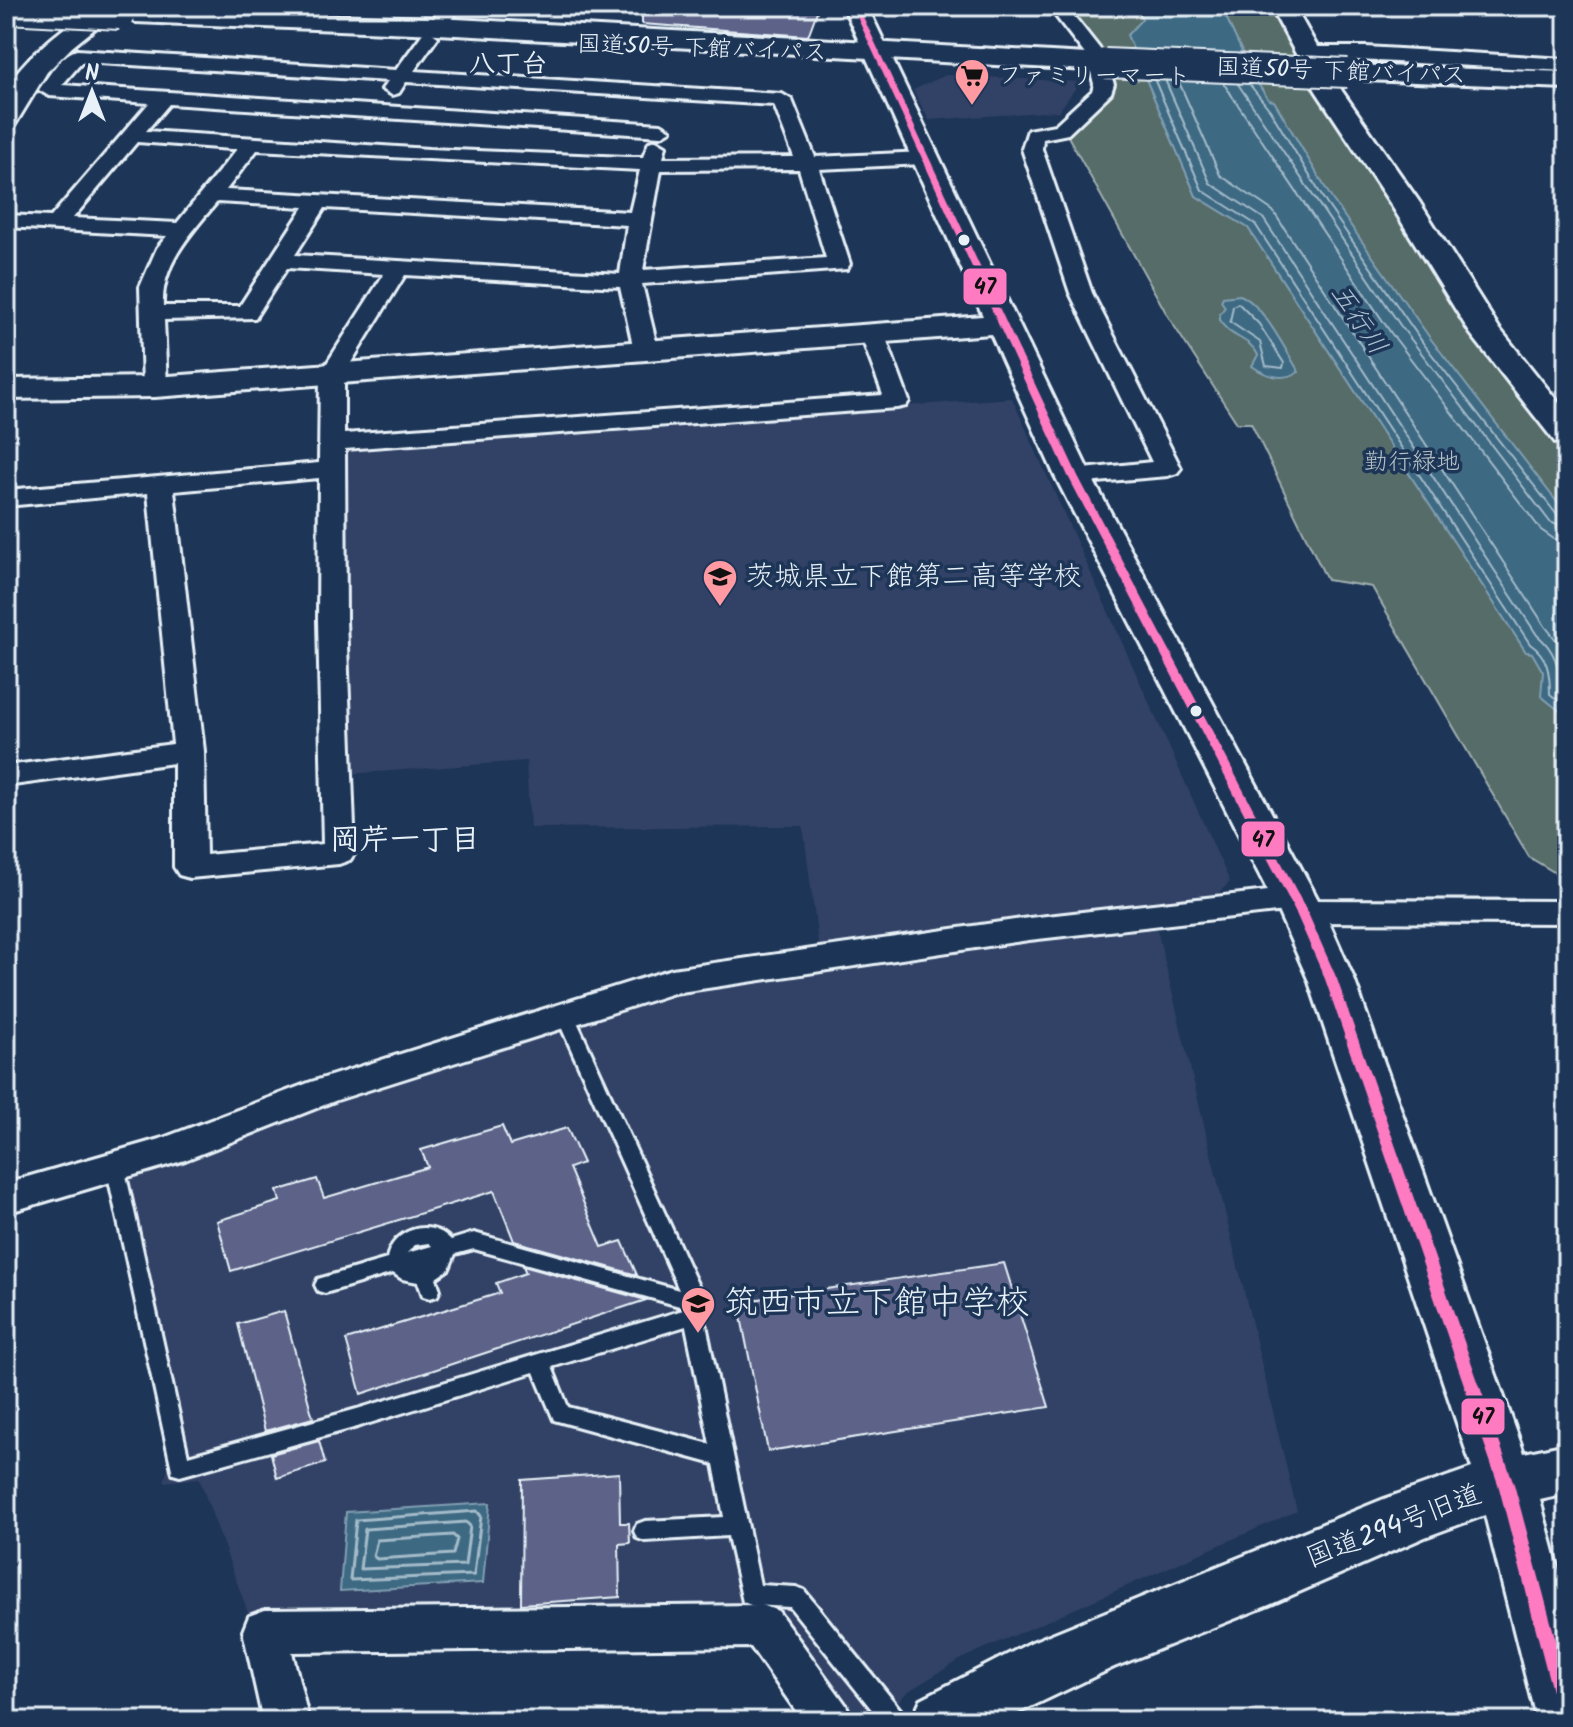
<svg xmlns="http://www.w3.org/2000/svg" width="1573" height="1727" viewBox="0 0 1573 1727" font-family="Kalam,'Klee One',sans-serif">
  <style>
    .built { fill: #304266 }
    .green { fill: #576c68; stroke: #a0aeb0; stroke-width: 2 }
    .water { fill: #3e6983; stroke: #829fb2; stroke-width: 2 }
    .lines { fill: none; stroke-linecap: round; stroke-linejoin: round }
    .shore-far1 { stroke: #a4bbc9; stroke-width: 2 }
    .shore { stroke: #a4bbc9; stroke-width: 3 }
    .building { fill: #5b6288; stroke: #e8f1f8; stroke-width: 2 }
    .lane-casing { stroke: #e8f1f8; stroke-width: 6 }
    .street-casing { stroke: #e8f1f8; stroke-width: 6 }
    .secondary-casing { stroke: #e8f1f8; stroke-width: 6 }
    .highway-casing { stroke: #e8f1f8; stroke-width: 6 }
    .lane { fill: #1d3557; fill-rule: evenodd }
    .street { fill: #1d3557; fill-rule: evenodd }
    .secondary { fill: #1d3557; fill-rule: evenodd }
    .highway { fill: #1d3557; fill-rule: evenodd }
    .highway-bridge-casing { stroke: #e8f1f8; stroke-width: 32; stroke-linecap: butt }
    .highway-bridge { stroke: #1d3557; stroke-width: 28 }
    .bus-1-casing { stroke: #1d3557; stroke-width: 6 }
    .bus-1 { fill: #fe7ac1; fill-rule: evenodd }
    .bus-dot { fill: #e8f1f8; stroke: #1d3557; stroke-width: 3 }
    .labels { text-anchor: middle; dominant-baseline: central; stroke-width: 7; stroke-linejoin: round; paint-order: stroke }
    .far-street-label { font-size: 24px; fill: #e8f1f8; stroke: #1d3557 }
    .far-poi-label { font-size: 24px; fill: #e8f1f8; stroke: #1d3557; text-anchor: start }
    .far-park-label { font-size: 24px; fill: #b5c2c6; stroke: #1d3557 }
    .far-quarter-label { font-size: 26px; font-weight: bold; fill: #e8f1f8; stroke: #1d3557 }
    .far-water-label { font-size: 26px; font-style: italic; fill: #acc1cf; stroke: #1d3557 }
    .poi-label { font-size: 28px; fill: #e8f1f8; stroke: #1d3557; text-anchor: start }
    .street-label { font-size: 28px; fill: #e8f1f8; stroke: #1d3557 }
    .neighbourhood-label { font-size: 30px; font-weight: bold; fill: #e8f1f8; stroke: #1d3557 }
    .near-poi-label { font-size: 34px; fill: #e8f1f8; stroke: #1d3557; text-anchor: start }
    .line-badge { stroke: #1d3557; stroke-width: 3 }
    .pale-badge-label { font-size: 22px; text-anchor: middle; font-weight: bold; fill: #111 }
  </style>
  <rect width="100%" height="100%" fill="#1d3557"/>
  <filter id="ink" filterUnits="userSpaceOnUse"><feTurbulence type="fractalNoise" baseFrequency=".0125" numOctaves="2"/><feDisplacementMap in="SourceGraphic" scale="16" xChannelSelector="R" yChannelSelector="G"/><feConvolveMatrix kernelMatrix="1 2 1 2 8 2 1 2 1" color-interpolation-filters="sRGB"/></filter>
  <g filter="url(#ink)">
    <!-- built -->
    <path class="built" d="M946,75L1080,82L1059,111L929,120L913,90Z
      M1012,398L1230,882L1209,902L819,950L803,826L530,828L526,761L323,776L341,454L350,447Z
      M1156,925L1297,1511L963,1658L907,1692L882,1721H855L781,1617L248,1613L199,1478L164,1482L171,1458L109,1186L97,1181L329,1099L674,988L810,966Z"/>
    <!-- green -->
    <path class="green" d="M1063,6H1273L1476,336L1567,451V880L1529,857L1372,587L1327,580L1251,423H1237L1169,318L1065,131L1109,94L1101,50Z"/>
    <!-- water -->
    <path class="water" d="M1138,6H1221L1254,78L1269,100L1274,101L1332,199L1430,338L1567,515V717L1541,696L1543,672L1532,653L1526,652L1248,228L1196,196L1127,35L1142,19Z
      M1240,295C1263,304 1286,351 1299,372C1283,381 1267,377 1252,366L1258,355C1250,337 1228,338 1220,320V314L1225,307L1221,301L1223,297Z
      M490,1503L483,1583L340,1591L346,1512Z"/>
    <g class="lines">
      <!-- shore-far1 -->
      <path class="shore-far1" d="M1155,81L1202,190L1255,224L1530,644C1548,656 1550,673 1550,694L1567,707
        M1166,82L1210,183L1263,218L1537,635C1555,650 1560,667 1560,690L1567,695
        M1179,82L1220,175L1273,211L1545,626L1567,654
        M1224,84L1391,333L1541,530L1554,539L1567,541
        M1238,84L1400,325L1550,522L1567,529
        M1250,85L1270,110L1326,203L1423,343L1557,515L1567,519
        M1238,303L1259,324L1284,363L1283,368L1266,366L1260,342L1230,322L1233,306Z"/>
      <!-- shore -->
      <path class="shore" d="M477,1511L481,1516L474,1575L350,1580L356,1520Z
        M466,1522L470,1526L465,1565L360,1569L365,1529Z
        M453,1535L457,1539L453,1554L377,1559L373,1556L377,1540Z"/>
    </g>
    <!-- building -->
    <path class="building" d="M642,6H819L808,36L642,24Z
      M502,1126L510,1145L567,1128L583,1163L569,1168L602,1247L622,1241L637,1275L514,1241L494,1191L231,1271L217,1221L280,1201L277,1191L317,1179L324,1198L428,1167L421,1150Z
      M1004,1263L1049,1407L768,1451L738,1302Z
      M523,1266L646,1300L361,1394L346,1340L500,1293L496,1283L526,1273Z
      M284,1311L313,1418L265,1431L238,1324Z
      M319,1441L325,1463L277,1478L271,1454Z
      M619,1473L620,1523H629L630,1543L619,1544L620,1597L521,1604L522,1480Z"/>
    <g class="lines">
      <defs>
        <path id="lane" d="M564,1007L570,1009L573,1013L698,1286L760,1585L796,1587L804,1590L903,1713L907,1721H881L790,1607L751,1605L743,1602L728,1536L645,1541L637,1538L634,1531L637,1524L645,1521L724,1517L714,1464L554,1420L534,1372L357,1427L180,1476L173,1474L106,1166L108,1161L115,1159L122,1161L124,1166L188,1456L357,1409L683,1310V1307L474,1249L455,1254L449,1269L436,1278L440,1290L437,1296L430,1298L423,1296L418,1282L402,1279L393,1273L325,1293L318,1291L315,1285L318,1279L387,1259C392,1229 430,1217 451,1240L474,1233L679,1290L555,1013L558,1009ZM429,1243L432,1246L407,1253L415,1245ZM686,1326L710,1444L568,1407L552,1367Z"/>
        <path id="street" d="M442,6H460L444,30H432L429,26Z
          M1048,6H1066L1103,53L1101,57H1087Z
          M429,31L438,37L414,71L782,94L792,100L815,157L924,152L934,158L924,164L819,169L850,264L847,269L642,284L658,350L654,355H638L634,350L620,287L405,275L344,374V434L883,395L860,333L864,328H880L884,333L909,401L906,406L897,408L345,449L346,620L355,853L350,860L339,864L190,878L179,875L174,867V763L6,786V766L173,744L148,493L6,506V490L319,463L320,374L384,274L287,268L255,318L164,320L167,387L164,392H146L143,387L140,287L157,248L167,236L6,227V215L51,217L149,103L49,96L39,90C49,76 60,55 77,50L396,70L423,33ZM82,62L388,81L382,89L392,95L399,93L406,82L774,105L794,157L663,158L666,146L656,140L649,142L643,157H627L429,149L146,131L169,104L661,136L671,130L661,124L62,85ZM137,142L231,149H237L177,223L73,218ZM257,150L640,170L630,212L226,190ZM799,169L826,258L643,270L661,170ZM217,202L304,207L240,306H163C161,264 191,233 217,202ZM325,208L627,225L620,274L295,255ZM319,478L318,620L323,844L206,855L204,751L174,491Z
          M1307,47H1366L1567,59V71L1300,57L1298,53L1300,49Z
          M1099,62L1108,68L1114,84L1111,93L1068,134L1043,139L1042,149L1092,293L1181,468L1177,473L1168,476L1073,484L1064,481L1060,476L1064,471L1152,462L1070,293L1022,149L1028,130L1055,125L1092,91L1094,84L1090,68Z
          M1295,888L1307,891L1311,900L1567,901V923L1301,922L1289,919L1285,911L1029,940L674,993L337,1100L185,1160L6,1213V1183L163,1138L311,1082L672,969L1029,918Z
          M762,1605L778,1611L846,1705L853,1721H803L751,1647L292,1652L309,1721H263L243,1631L249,1616L265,1610Z"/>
        <path id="secondary" d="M95,6H123L72,47L47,72L16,123L6,125C6,115 4,103 6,94C12,64 71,23 95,6Z
          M843,6H867L1091,476L1324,911L1354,979L1524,1453L1567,1444V1494L1540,1500L1567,1600V1721H1538L1535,1714L1485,1515L1425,1537L1269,1605L1114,1667L1001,1721H911L921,1699L1032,1642L1384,1499L1472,1468L1308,979L1278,911L1055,476L991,334L155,397L6,399V379L155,377L983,316Z
          M1270,6H1294L1342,91L1420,203L1499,328L1567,413V445L1555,442L1470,333L1390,203L1316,91Z"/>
        <path id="highway" d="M144,10L438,18L1105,55L1114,58L1118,63L1114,68L1105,71L438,34L135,22L132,17L135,12Z
          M1348,65L1567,72V88L1339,79L1335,73L1339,67Z"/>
      </defs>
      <!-- lane casing -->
      <use href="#lane" class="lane-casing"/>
      <!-- street casing -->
      <use href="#street" class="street-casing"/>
      <!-- secondary casing -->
      <use href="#secondary" class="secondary-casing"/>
      <!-- highway casing -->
      <use href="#highway" class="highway-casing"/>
      <!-- lane -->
      <use href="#lane" class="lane"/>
      <!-- street -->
      <use href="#street" class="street"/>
      <!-- secondary -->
      <use href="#secondary" class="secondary"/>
      <!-- highway -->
      <use href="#highway" class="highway"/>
      <defs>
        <path id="highway-bridge" d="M6,9L120,15
          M1105,63L1348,73"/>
      </defs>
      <!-- highway-bridge casing -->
      <use href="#highway-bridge" class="highway-bridge-casing"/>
      <!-- highway-bridge -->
      <use href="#highway-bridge" class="highway-bridge"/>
      <defs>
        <path id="bus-1" d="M852,6H858L1078,476L1307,911L1337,979L1514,1484L1567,1682V1721L1561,1720L1558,1714L1498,1484L1325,979L1295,911L1068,476Z"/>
      </defs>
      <!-- bus-1 casing -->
      <use href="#bus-1" class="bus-1-casing"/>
      <!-- bus-1 -->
      <use href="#bus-1" class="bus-1"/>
    </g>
  </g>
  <!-- icons -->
  <defs>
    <symbol id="supermarket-pin" viewBox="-11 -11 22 30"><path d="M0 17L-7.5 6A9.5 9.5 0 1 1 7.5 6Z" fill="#ff9aa2" stroke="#1d3557"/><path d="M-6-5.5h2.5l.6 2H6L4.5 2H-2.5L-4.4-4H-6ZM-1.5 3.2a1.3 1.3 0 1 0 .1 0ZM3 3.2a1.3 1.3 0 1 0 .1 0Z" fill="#111"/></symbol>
    <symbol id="school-pin" viewBox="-11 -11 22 30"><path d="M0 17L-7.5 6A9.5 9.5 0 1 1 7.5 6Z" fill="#ff9aa2" stroke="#1d3557"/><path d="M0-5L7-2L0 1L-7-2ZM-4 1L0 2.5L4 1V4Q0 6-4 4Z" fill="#111"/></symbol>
  </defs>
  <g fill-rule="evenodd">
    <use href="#supermarket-pin" x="952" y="56" width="40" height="54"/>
    <use href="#school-pin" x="700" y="557" width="40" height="54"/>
    <use href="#school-pin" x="678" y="1284" width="40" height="54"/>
  </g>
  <!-- markers -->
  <g class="bus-dot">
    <circle cx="964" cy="240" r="7"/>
    <circle cx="1196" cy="711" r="7"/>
  </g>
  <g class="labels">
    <!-- far-street labels -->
    <g class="far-street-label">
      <text transform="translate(702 49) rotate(2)">国道50号 下館バイパス</text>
      <text transform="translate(1341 72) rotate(2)">国道50号 下館バイパス</text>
    </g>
    <!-- far-poi labels -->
    <g class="far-poi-label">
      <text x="998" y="76">ファミリーマート</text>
    </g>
    <!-- far-park labels -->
    <g class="far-park-label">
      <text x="1412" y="462">勤行緑地</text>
    </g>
    <!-- far-quarter labels -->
    <g class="far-quarter-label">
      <text x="508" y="65">八丁台</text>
    </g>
    <!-- far-water labels -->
    <g class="far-water-label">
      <text transform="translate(1358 320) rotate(56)">五行川</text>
    </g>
    <!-- poi labels -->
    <g class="poi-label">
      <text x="746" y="577">茨城県立下館第二高等学校</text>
    </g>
    <!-- street labels -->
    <g class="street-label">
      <text transform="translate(1394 1527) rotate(-21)">国道294号旧道</text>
    </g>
    <!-- neighbourhood labels -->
    <g class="neighbourhood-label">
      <text x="405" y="841">岡芹一丁目</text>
    </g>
    <!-- near-poi labels -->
    <g class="near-poi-label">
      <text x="724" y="1304">筑西市立下館中学校</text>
    </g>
  </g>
  <g class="line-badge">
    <rect x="962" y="267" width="46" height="39" rx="8" fill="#fe7ac1"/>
    <rect x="1240" y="820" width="46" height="38" rx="8" fill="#fe7ac1"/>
    <rect x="1460" y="1397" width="46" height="39" rx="8" fill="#fe7ac1"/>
  </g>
  <g class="pale-badge-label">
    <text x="985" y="294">47</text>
    <text x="1263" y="847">47</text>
    <text x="1483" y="1424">47</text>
  </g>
  <!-- margin -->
  <rect width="1573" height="1727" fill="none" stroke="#1d3557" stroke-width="32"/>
  <rect x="16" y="16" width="1541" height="1695" fill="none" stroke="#e8f1f8" stroke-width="3" filter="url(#ink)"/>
  <!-- north arrow -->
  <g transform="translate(92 92)" stroke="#1d3557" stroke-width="6" paint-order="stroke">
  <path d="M0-6L14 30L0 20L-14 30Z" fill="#e8f1f8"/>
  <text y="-12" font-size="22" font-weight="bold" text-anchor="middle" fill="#e8f1f8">N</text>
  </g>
</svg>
